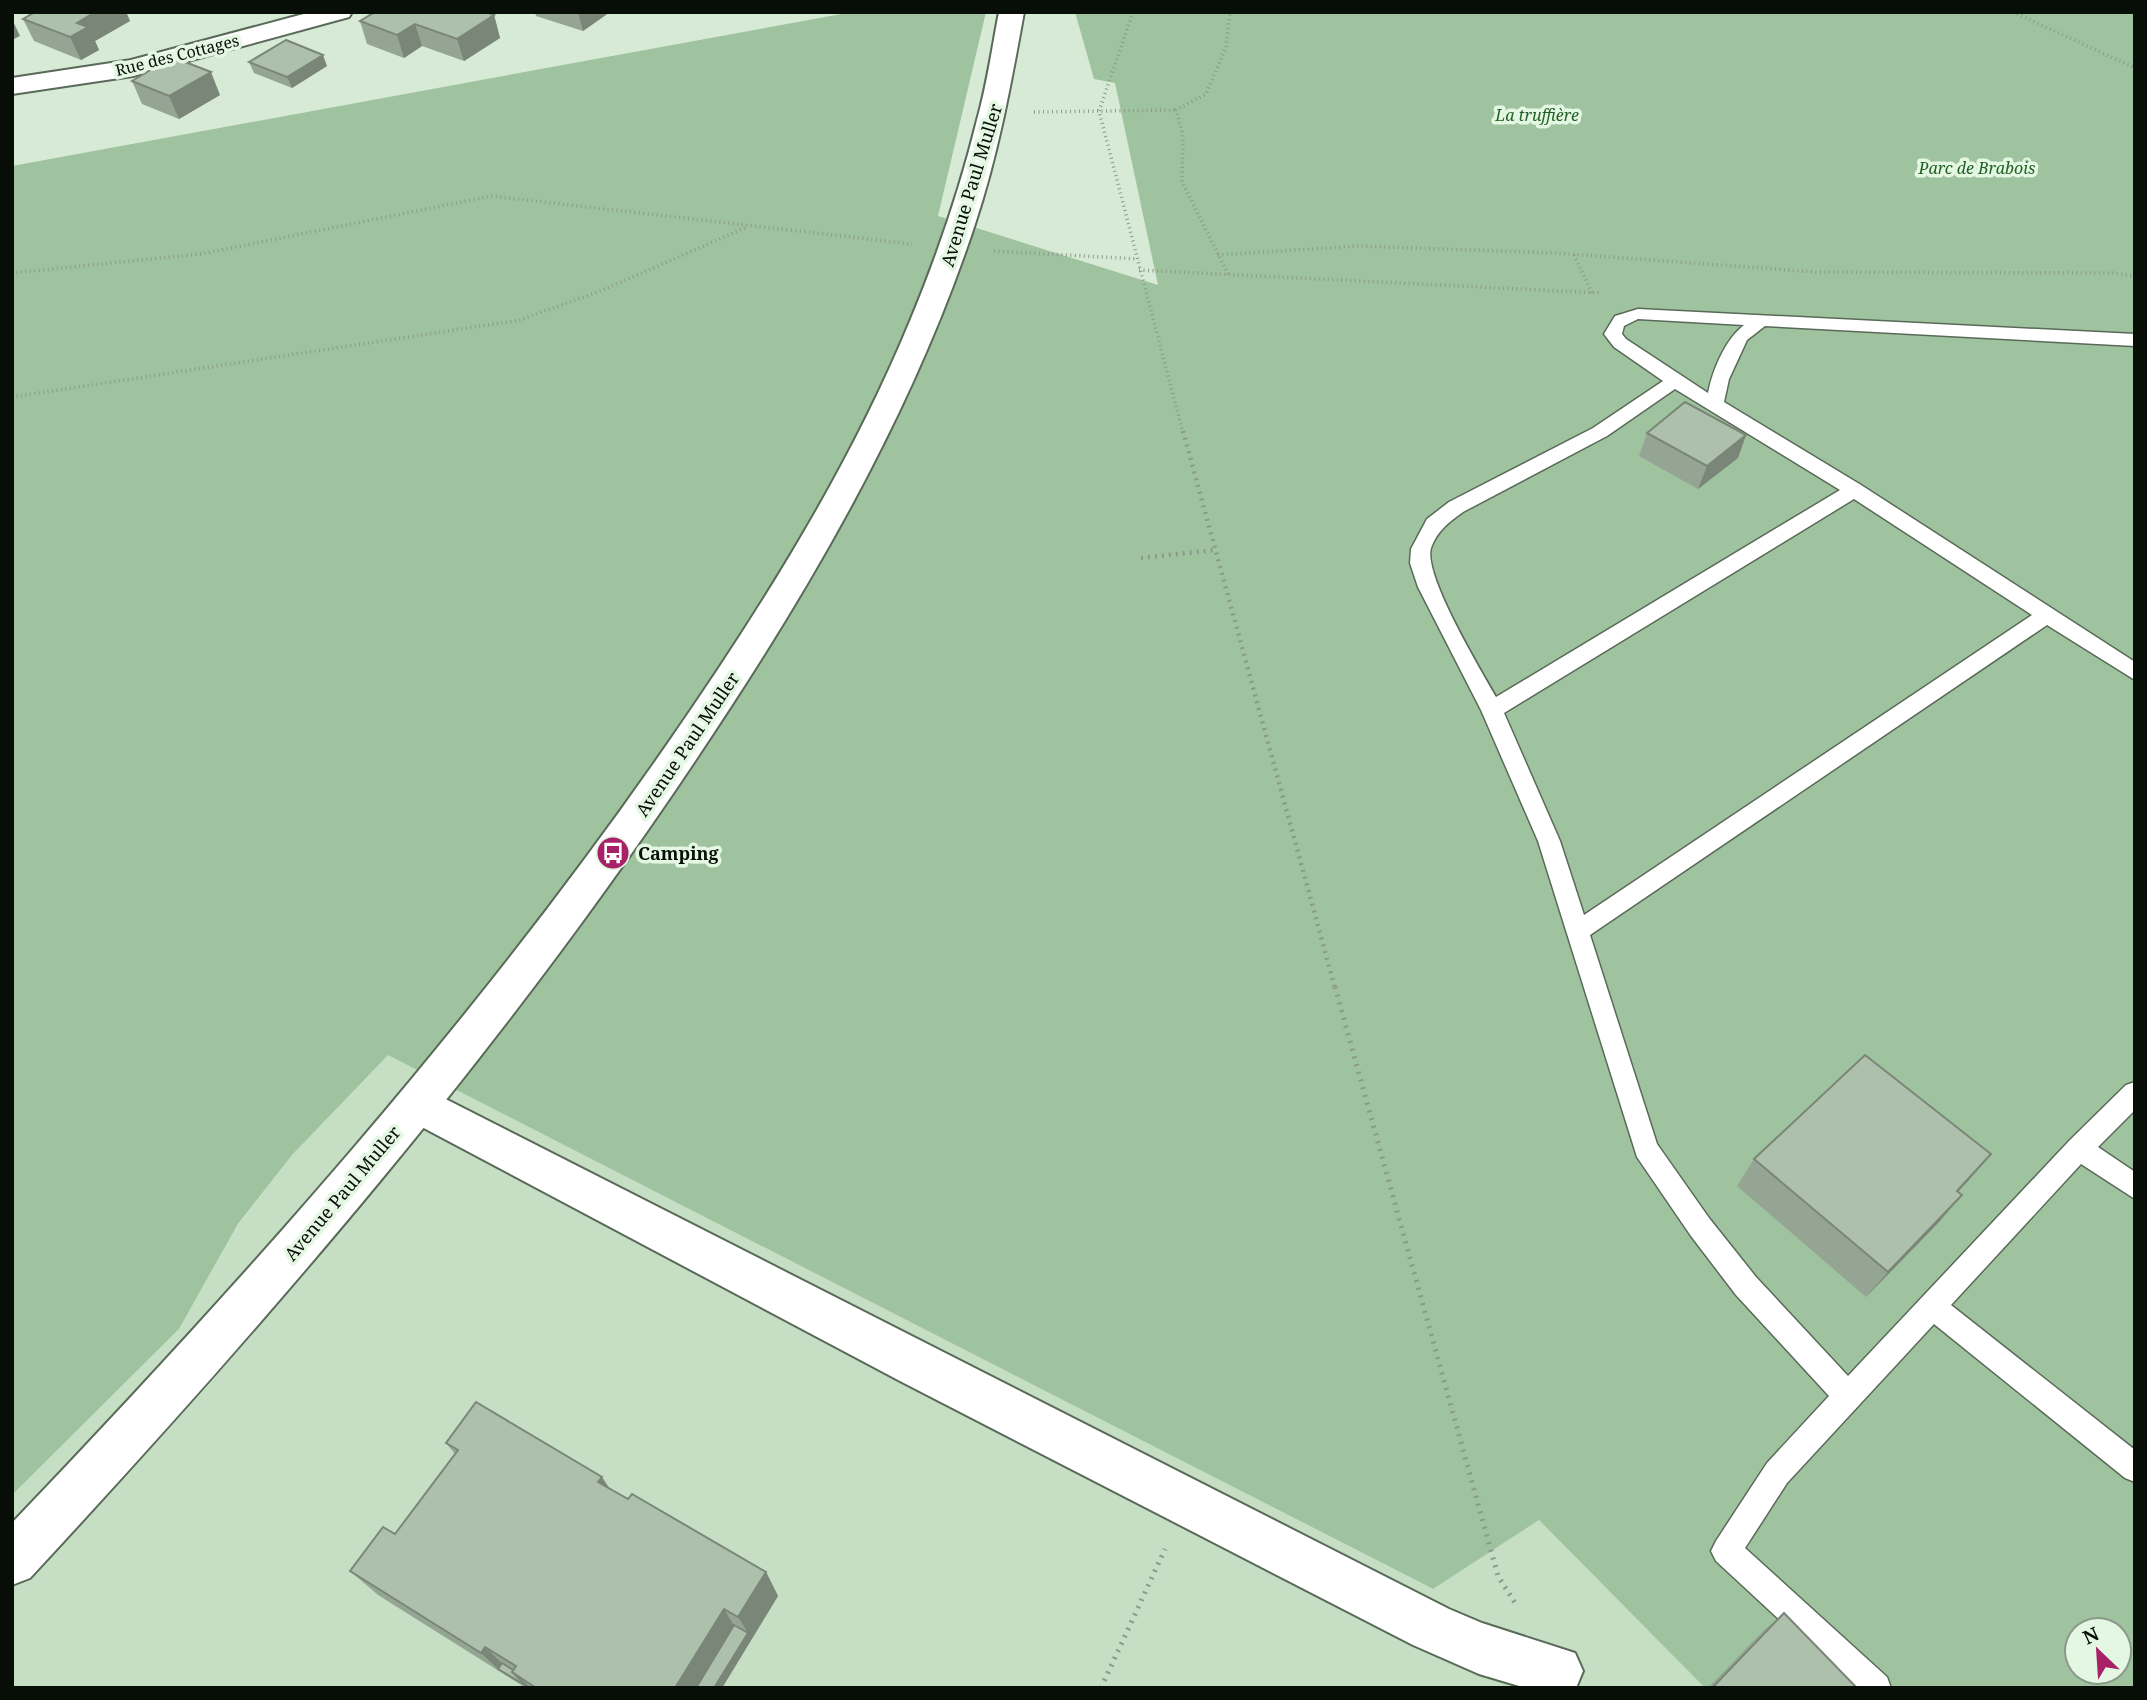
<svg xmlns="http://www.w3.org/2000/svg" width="2147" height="1700" viewBox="0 0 2147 1700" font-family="'Noto Serif',serif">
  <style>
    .built { fill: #c6dfc4 }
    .green { fill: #a0c39f; fill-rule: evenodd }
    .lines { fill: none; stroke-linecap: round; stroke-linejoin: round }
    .lane-casing { stroke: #596a58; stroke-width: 3 }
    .street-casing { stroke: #596a58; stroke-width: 4 }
    .secondary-casing { stroke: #596a58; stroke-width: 4 }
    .path-far2 { stroke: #8b9a8a; stroke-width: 3.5; stroke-dasharray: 1 3.5; stroke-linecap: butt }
    .path-far1 { stroke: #8b9a8a; stroke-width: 4.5; stroke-dasharray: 2 5; stroke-linecap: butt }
    .path { stroke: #8b9a8a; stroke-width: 5; stroke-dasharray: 2 6; stroke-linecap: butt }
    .lane { fill: #fff; fill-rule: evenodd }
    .street { fill: #fff; fill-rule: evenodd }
    .secondary { fill: #fff; fill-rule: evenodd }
    .wall { fill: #95a594 }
    .shaded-wall { fill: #798678 }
    .building { fill: #adc0ac; stroke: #798678; stroke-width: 2 }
    .labels { text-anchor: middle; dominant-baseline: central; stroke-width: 7; stroke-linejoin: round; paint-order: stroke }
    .far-street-label { font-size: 16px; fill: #070d07; stroke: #e3f7e2 }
    .far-park-label { font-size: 16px; font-style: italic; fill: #226025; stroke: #e3f7e2 }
    .street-label { font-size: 18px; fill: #070d07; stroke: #e3f7e2 }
    .poi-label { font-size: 18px; font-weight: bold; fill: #070d07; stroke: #e3f7e2; text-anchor: start }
  </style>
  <rect width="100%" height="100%" fill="#d6ead5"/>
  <!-- built -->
  <path class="built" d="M388,1054L1432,1589L1539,1520L1705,1688H12V1495L179,1329L238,1225L292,1155Z"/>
  <!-- green -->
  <path class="green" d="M852,12H986L938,216L1158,285L1115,83L1094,79L1075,12H2135V1688H1705L1539,1520L1433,1589L388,1055L292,1155L238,1224L179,1329L12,1495V166ZM2077,1630H2119V1672H2077Z"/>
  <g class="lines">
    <defs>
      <path id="lane" d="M1638,309L2135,334V346L1765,326L1747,340L1729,379L1724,402L1861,485L2135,662V680L2047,625L1590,935L1657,1144L1709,1218L1756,1277L1848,1376L2070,1140L2126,1085L2135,1082V1110L2098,1147L2135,1172V1199L2081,1164L1951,1305L2135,1450V1482L2125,1478L1934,1324L1787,1483L1745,1548L1887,1677L1891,1688H1853L1716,1561L1711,1551L1716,1541L1767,1463L1829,1396L1736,1295L1691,1236L1637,1157L1538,841L1481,710L1418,587L1410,563L1411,549L1427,519L1449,502L1593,428L1663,381L1614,347L1604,334L1615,316ZM1638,319L1744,325C1725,340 1713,369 1708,393L1626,339L1622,334L1624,326ZM1675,389L1840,490L1496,697C1481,670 1423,575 1431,548C1437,531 1449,522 1463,512L1607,436ZM1854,499L2032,615L1584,915L1560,841L1504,713Z"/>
      <path id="street" d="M311,12H352L349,17L133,76L12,94V78L131,60Z
        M418,1085L1449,1609L1482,1623L1575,1653L1583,1671L1576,1688H1526L1479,1674L1413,1645L900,1381L403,1117L397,1104L403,1091Z"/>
      <path id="secondary" d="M999,12H1024C1011,84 998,155 975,224C912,415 809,591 697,758C501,1052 270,1319 30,1578L12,1585V1523C247,1277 474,1023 668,743C760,610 848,471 910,321C937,256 960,189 977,120C987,85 992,48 999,12Z"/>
    </defs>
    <!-- lane casing -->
    <use href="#lane" class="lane-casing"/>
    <!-- street casing -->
    <use href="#street" class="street-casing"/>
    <!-- secondary casing -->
    <use href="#secondary" class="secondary-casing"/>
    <!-- path-far2 -->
    <path class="path-far2" d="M1133,12L1099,111L1183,433
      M2013,12L2135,68
      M1034,112L1176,110
      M994,251L1137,259
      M1218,255L1358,246L1555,253L1816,272L2113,273L2135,276
      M1574,255L1592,293
      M1139,270L1600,293
      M12,273L201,254L491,196L912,244
      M1228,274L1182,182L1183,135L1176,110L1206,94L1226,47L1230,12
      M12,397L520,320L603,290L747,227"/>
    <!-- path-far1 -->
    <path class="path-far1" d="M1183,431L1335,988
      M1141,558L1214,550"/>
    <!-- path -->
    <path class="path" d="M1335,987L1498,1576L1515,1603
      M1101,1688L1165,1549"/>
    <!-- lane -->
    <use href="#lane" class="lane"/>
    <!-- street -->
    <use href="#street" class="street"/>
    <!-- secondary -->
    <use href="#secondary" class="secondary"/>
  </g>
  <!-- wall -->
  <path class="wall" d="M35,12H126L130,21L95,41L99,50L81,60L34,41L23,19Z
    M535,12H610L583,31L536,16Z
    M494,15L500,38L464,61L422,46L404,58L367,44L360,21Z
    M249,62L327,66L292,88L254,73Z
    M132,81L220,95L179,119L142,104Z
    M1647,433L1746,435L1738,458L1698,489L1639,456Z
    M1991,1154L1958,1192L1939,1222L1866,1297L1737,1186L1754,1159Z
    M446,1443L609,1488L766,1572L778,1596L722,1688H526L378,1595L350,1571L395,1534L455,1454Z
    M1784,1613L1857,1688H1708L1763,1631Z"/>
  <!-- shaded-wall -->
  <path class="shaded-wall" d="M95,12H126L130,21L95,41L99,50L81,60L70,37L77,23Z
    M578,12H610L583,31Z
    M494,15L500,38L464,61L457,39Z
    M12,19L20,36L12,40Z
    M415,24L422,46L404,58L397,35Z
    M323,55L327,66L292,88L287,77Z
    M211,72L220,95L179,119L169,96Z
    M1746,435L1738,458L1698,489L1707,466Z
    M1991,1154L1968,1181L1934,1217L1957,1191Z
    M1962,1195L1939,1222L1866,1297L1888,1272Z
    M602,1477L619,1503L598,1482Z
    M766,1572L778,1596L722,1688H714L748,1633L738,1617Z
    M724,1609L737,1631L703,1688H675Z
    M485,1647L508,1669H498L481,1653Z"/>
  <!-- building -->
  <path class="building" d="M35,12H95L77,23L88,27L70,37L23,19Z
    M375,12H486L494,15L457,39L415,24L397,35L360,21Z
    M286,40L323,55L287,77L249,62Z
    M172,57L211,72L169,96L132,81Z
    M1685,402L1746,435L1707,466L1647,433Z
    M1865,1055L1991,1154L1957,1191L1962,1195L1888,1272L1754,1159Z
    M476,1402L602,1477L598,1482L628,1499L632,1494L766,1572L738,1617L724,1609L675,1688H536L512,1672L516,1666L485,1647L481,1653L350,1571L383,1527L395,1534L458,1450L446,1443Z
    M1784,1613L1857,1688H1712Z
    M734,1625L748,1633L714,1688H696Z
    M502,1663L513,1670L512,1672L528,1687L498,1669Z"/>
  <!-- icons -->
  <defs>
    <symbol id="bus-disc" viewBox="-11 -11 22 22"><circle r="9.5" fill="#a72068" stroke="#e3f7e2"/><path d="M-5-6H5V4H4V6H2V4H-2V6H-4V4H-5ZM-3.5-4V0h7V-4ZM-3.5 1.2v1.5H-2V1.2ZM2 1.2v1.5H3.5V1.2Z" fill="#fff"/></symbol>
  </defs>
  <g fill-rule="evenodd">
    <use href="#bus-disc" x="594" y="834" width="38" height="38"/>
  </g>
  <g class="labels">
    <!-- far-street labels -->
    <g class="far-street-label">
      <text transform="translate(177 55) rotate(-14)">Rue des Cottages</text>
    </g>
    <!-- far-park labels -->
    <g class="far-park-label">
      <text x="1537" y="115">La truffière</text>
      <text x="1977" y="168">Parc de Brabois</text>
    </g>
    <!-- street labels -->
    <g class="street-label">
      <text transform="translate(971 185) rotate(-73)">Avenue Paul Muller</text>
      <text transform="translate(687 744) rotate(-56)">Avenue Paul Muller</text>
      <text transform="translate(342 1193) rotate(-50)">Avenue Paul Muller</text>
    </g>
    <!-- poi labels -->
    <g class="poi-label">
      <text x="638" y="853">Camping</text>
    </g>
  </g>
  <!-- border -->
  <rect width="2147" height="1700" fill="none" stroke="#070d07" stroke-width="28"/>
  <!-- north arrow -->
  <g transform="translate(2098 1651) rotate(335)"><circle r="33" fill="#e3f7e2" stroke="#8b998a" stroke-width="2"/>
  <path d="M0-5L12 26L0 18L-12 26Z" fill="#a72068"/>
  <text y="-10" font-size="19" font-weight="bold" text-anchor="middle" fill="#070d07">N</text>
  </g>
</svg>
